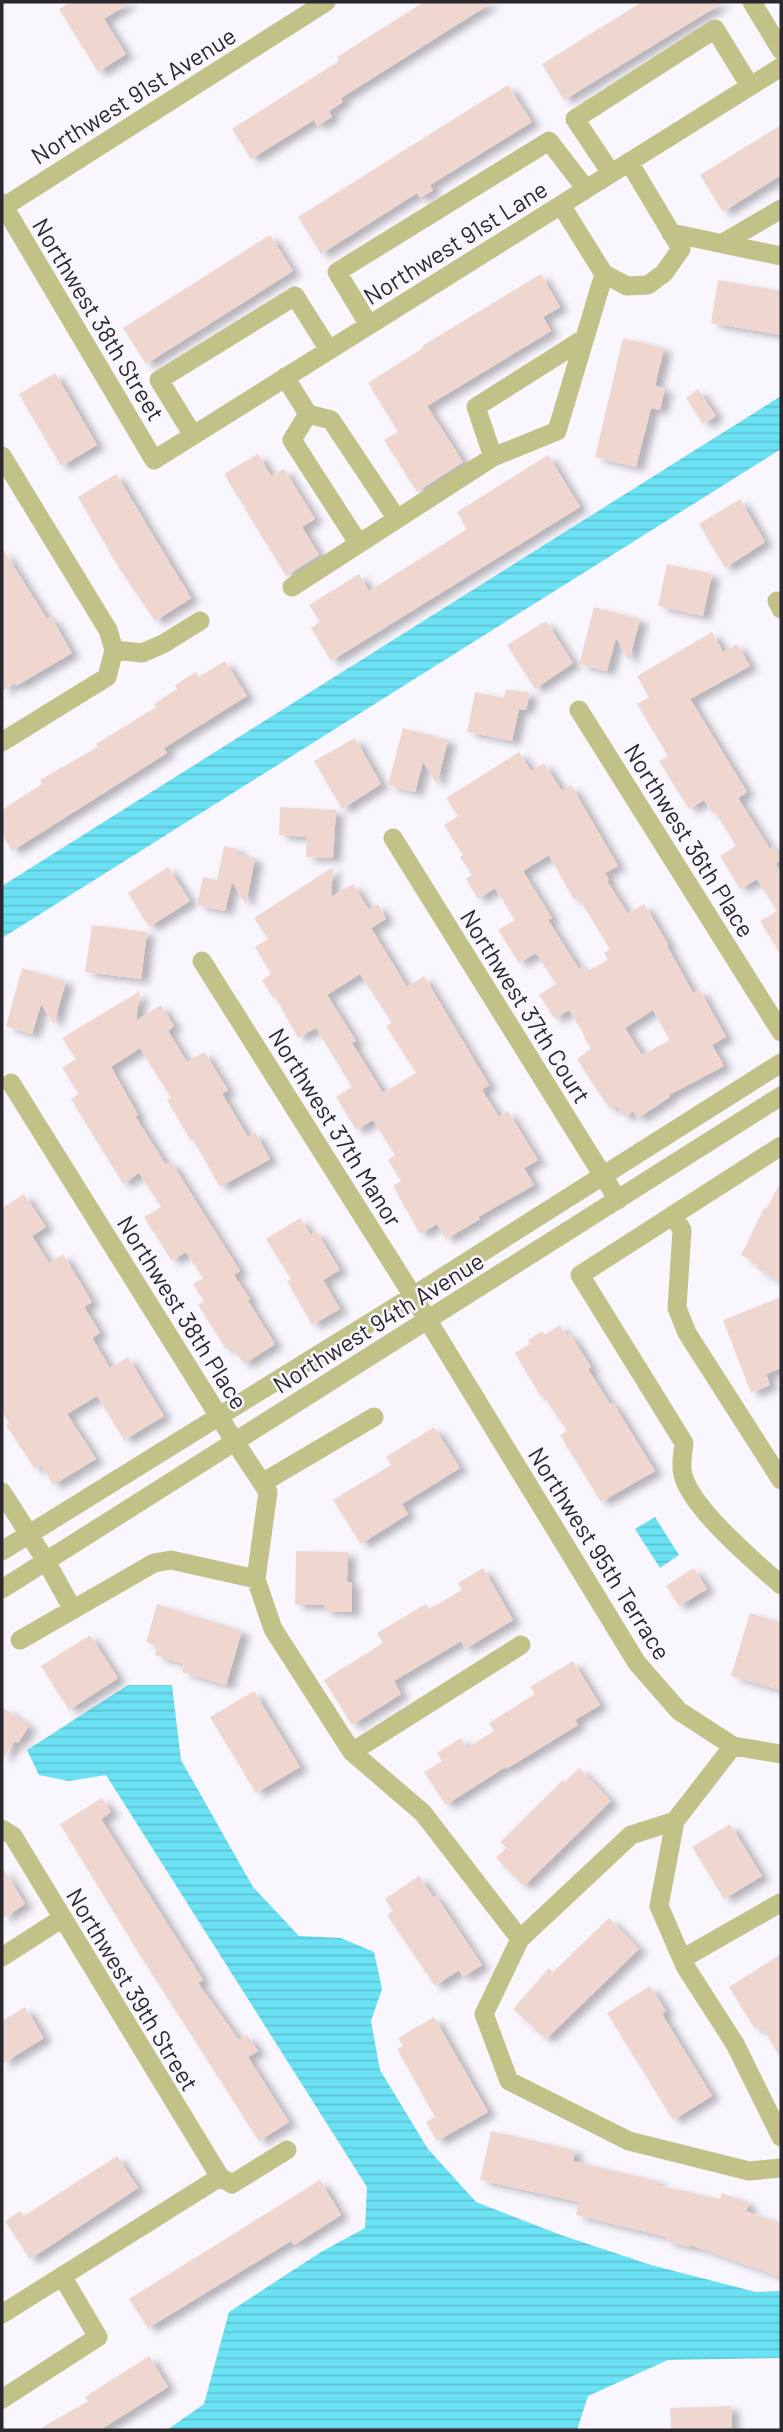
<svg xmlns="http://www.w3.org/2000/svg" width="783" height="2432" viewBox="0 0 783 2432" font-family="Barlow,sans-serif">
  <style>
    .water { fill: url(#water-rules) }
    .building { fill: #efd7d0; fill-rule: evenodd; filter: url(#shadow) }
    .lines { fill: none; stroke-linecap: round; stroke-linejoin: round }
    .minor { stroke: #c2c187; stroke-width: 19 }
    .labels { text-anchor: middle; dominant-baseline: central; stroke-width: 5; stroke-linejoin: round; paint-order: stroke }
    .street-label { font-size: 24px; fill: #2a272e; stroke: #f9f6fe }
  </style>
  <defs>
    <pattern id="water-rules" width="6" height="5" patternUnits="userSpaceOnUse" patternTransform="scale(1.75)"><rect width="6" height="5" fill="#6be2f4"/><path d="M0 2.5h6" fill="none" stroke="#5dc2d2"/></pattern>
    <filter id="shadow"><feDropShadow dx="8" dy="4.5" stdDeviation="3.5" flood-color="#0004"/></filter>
  </defs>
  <rect width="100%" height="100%" fill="#f9f6fe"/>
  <!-- water -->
  <path class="water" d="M781,396V449L2,938V886Z
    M655,1517L679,1555L660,1568L635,1529Z
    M128,1685H172L181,1760L253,1887L299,1936L341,1938L374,1952L382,1989L371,2021L380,2070L428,2149L476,2202L561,2235L651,2265L756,2292L781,2291V2358L668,2360L588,2396L577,2430H167L204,2404L229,2312L321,2252L365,2228L367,2187L106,1775L69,1781L39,1775L27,1750Z"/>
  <!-- building -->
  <path class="building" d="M70,2H131L104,19L126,54L98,72L59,9Z
    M424,2H493L341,98L343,102L329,111L332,117L317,126L314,120L251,159L232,129L339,61L337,57Z
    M642,2H724L564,100L542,64Z
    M508,85L532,122L430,185L433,190L420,198L417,193L321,254L298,217Z
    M781,125V175L723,212L700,175Z
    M270,235L293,271L146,364L123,328Z
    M541,274L560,307L543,317L551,331L427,406L463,462L417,492L384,440L398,432L368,383L423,348L422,346Z
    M718,280L781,291V335L711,323Z
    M623,338L664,348L655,386L665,388L660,410L651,408L636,467L595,457Z
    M55,373L97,445L61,466L19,394Z
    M698,389L716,416L703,424L686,398Z
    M258,454L271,476L284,469L315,519L302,527L319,555L286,576L224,474Z
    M548,455L580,507L331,661L311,628L320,622L309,605L359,574L369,591L467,529L457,512Z
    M116,474L191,598L155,621L119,568L78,497Z
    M740,499L765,542L725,568L699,524Z
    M2,548L47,619L51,617L72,653L16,686L14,683L2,691Z
    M667,564L712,574L703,616L658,606Z
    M594,607L640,619L629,661L616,638L607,671L579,664Z
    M546,621L573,663L535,689L507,645Z
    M712,632L723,652L737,644L750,666L690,699L747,792L738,798L770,849L773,846L781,858L776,864L781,873V955L760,921L777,911L757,879L740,889L720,856L736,846L715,812L713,814L704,800L689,809L659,761L668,756L637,704L649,697L637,676Z
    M225,661L247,696L164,748L167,753L12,851L2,834V810L42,784L40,780L98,747L96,744L156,707L154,704L177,689L175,685L196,672L199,677Z
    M506,689L530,693L526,710L519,709L512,741L467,732L475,692L504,698Z
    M403,728L448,740L437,784L423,762L415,792L388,785Z
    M355,738L381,784L342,809L314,761Z
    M519,752L531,771L544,763L562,791L571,785L618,866L605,873L609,880L607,881L628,914L644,904L668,944L667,946L693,993L700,990L726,1037L712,1045L724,1066L669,1095L670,1097L638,1118L633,1111L624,1117L616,1105L610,1109L593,1084L577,1059L591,1049L584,1037L585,1036L569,1010L555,1019L539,995L556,984L536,953L519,963L498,930L515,920L495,888L478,899L466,879L472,875L460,857L463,855L444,825L458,816L446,798ZM549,855L574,900L578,897L610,949L604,953L608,960L586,972L583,967L579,969L548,920L552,918L523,871ZM653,1010L670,1040L642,1055L625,1028Z
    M280,807L336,810L333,858L306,857L307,837L279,835Z
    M224,846L238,849L237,854L255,858L246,904L232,882L225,911L197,905L203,877L217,880Z
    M168,867L190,901L149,927L128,893Z
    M333,867L331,897L353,884L369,910L378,904L386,919L371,928L396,969L407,987L424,976L489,1085L482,1090L499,1117L508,1111L538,1160L524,1168L534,1185L478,1217L480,1219L446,1239L437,1224L420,1234L393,1186L401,1181L388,1160L395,1155L373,1120L356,1130L336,1097L352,1087L316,1028L298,1038L275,996L273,998L262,980L271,974L255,947L268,939L254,918ZM360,974L392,1023L386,1026L416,1073L383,1093L352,1043L356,1041L327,995Z
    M92,925L147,932L141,979L85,972Z
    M22,968L66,981L54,1024L41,1004L32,1034L6,1026Z
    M140,991L136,1021L161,1005L174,1026L168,1031L187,1062L204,1052L228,1090L222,1094L248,1137L255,1132L270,1159L220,1187L193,1139L191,1141L167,1100L171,1098L140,1048L111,1067L138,1115L135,1116L166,1165L171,1162L240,1271L234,1275L250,1299L248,1301L275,1344L244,1364L231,1346L226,1349L198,1305L204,1301L193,1284L203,1278L186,1252L172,1261L144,1217L161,1207L139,1173L123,1184L71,1099L79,1094L62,1068L76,1059L62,1038Z
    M781,1182V1282L756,1268L758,1264L741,1255L764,1208L766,1209Z
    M24,1194L46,1227L32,1236L49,1263L63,1254L92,1302L84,1307L100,1333L92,1338L110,1368L128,1357L164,1416L124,1440L97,1396L67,1414L96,1459L53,1485L41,1465L35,1469L6,1425L9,1423L2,1412V1208Z
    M300,1218L311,1235L316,1231L340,1270L323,1280L340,1309L312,1325L287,1281L291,1279L266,1239Z
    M781,1297V1368L766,1374L770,1385L751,1393L723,1320Z
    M560,1325L567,1336L570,1334L591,1367L588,1369L610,1404L613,1403L655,1471L601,1502L560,1435L567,1431L543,1396L541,1397L515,1353L530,1344L528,1340L542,1331L544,1335Z
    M434,1427L460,1468L402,1504L408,1514L361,1544L333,1500L391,1465L386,1457Z
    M296,1551L348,1552L347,1582H352V1612L324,1611V1605H295Z
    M483,1568L513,1620L465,1649L461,1641L394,1681L401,1694L352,1725L324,1680L383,1643L377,1633L426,1604L429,1609L462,1590L458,1583Z
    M694,1568L707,1589L679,1606L666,1586Z
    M157,1604L242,1631L226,1685L182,1672L184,1664L155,1655L158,1646L146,1642Z
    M750,1613L781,1623V1690L731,1676Z
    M90,1635L118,1678L69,1710L41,1666Z
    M573,1661L600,1705L575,1720L578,1725L506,1769L505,1767L446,1805L424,1772L442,1761L437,1753L461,1738L467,1748L494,1731L489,1723L535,1694L530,1687Z
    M254,1691L300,1767L256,1793L210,1717Z
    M2,1707L29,1726L18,1743L15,1741L2,1760Z
    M579,1768L611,1801L524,1886L496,1858L506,1848L500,1842L563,1780L565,1782Z
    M102,1798L111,1812L101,1819L203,1980L198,1983L239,2040L247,2035L258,2051L248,2057L289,2122L259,2141L138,1952L60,1824Z
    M730,1824L762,1876L724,1899L692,1847Z
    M2,1867L25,1904L2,1919Z
    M419,1876L434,1898L436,1896L482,1965L463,1977L459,1970L435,1986L387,1915L393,1911L385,1899Z
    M609,1918L639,1949L546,2039L513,2009L549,1968L553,1972Z
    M781,1954V2058L761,2026L755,2029L729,1987Z
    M650,1986L666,2011L662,2014L712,2096L673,2120L607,2013Z
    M25,2007L44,2038L2,2064V2021Z
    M434,2017L488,2112L437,2141L426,2122L435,2117L397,2049L403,2046L398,2038Z
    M491,2131L575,2150L573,2161L658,2181L657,2185L720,2199L722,2193L749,2203L746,2211L781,2224V2277L691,2245L690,2247L666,2241L667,2237L576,2215L579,2202L480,2180Z
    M117,2156L138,2188L30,2259L5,2221L20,2211L24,2216Z
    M320,2180L341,2215L294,2245L291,2241L148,2328L129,2299Z
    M149,2356L168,2387L100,2430H38L88,2401L85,2397Z
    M731,2406L732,2430H671L670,2408Z"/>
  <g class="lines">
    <!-- minor -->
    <path class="minor" d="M752,2L781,50
      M611,173L575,119L715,29L750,86
      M2,203L154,460L781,67
      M561,205L604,274L627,286L648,285L664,273L681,249L629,162
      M2,208L326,2
      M671,233L781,256
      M723,243L781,209
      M369,325L337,272L549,141L586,189
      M585,338L476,407L493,457L557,431L604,274
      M285,377L308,414L292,440L359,544
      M308,414L331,420L397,519
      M193,435L159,380L295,296L329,350
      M2,456L108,630L114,650
      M292,587L493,457
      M777,601L781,609
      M114,650L142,653L163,644L200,621
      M579,710L781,1032
      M2,742L107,677L114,650
      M393,838L618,1200
      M202,961L413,1296L637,1663L679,1711L733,1746L781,1754
      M11,1083L235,1442L268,1492L256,1579L273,1629L352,1752L423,1813L520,1939L484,2014L509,2081L629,2141L749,2171L781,2168
      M781,1146L580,1275L684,1443C683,1453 680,1465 683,1475C691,1508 755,1562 781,1585
      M673,1215L682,1230L677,1308L687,1333L781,1480
      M262,1483L374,1417
      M2,1492L46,1561L73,1610
      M2,1551L413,1296L781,1063
      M2,1589L781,1096
      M20,1640L154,1563L171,1560L256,1579
      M352,1752L521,1645
      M675,1821L659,1906L685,1966L735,2044L781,2137
      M2,1829L13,1836L220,2177L232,2184L287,2150
      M520,1939L631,1835L675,1821L733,1746
      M2,1957L61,1919
      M682,1959L780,1903
      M2,2314L220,2177
      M2,2399L98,2337L62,2276"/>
  </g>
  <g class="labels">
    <!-- street labels -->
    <g class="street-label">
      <text transform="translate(133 95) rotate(-32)">Northwest 91st Avenue</text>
      <text transform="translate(455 242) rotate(-32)">Northwest 91st Lane</text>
      <text transform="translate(99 319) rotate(59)">Northwest 38th Street</text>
      <text transform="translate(690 840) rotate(58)">Northwest 36th Place</text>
      <text transform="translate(526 1006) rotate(58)">Northwest 37th Court</text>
      <text transform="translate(336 1127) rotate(58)">Northwest 37th Manor</text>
      <text transform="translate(183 1312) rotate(58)">Northwest 38th Place</text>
      <text transform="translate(378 1322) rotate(-32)">Northwest 94th Avenue</text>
      <text transform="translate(600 1553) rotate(58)">Northwest 95th Terrace</text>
      <text transform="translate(133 1989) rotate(59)">Northwest 39th Street</text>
    </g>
  </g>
  <!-- border -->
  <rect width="783" height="2432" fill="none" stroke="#2a272e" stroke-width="7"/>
</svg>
